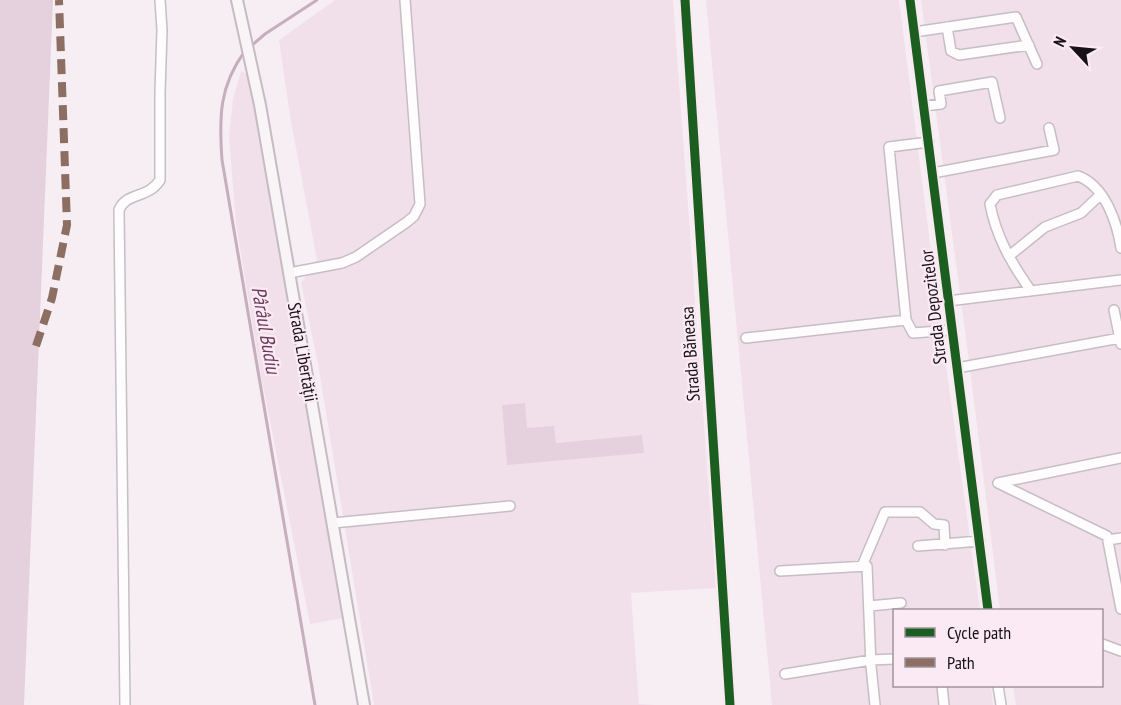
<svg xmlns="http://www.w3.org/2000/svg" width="1121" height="705" viewBox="0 0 1121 705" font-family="'PT Sans Narrow',sans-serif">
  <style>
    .built { fill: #f1e0ea }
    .green { fill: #e5d1dd }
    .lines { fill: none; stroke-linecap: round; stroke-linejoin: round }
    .stream { stroke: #c7aebd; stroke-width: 3 }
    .minor-casing { stroke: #c5bec2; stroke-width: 12 }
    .major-casing { stroke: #c5bbc1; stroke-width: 14 }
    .minor { stroke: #fefcfd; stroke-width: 9 }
    .major { stroke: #f9f4f6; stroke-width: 10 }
    .quiet { stroke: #8d6e63; stroke-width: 8; stroke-dasharray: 15 8; stroke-linecap: butt }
    .cycleway-casing { stroke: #fbeaf4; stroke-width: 13 }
    .cycleway { stroke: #1b5e20; stroke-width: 9 }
    .labels { text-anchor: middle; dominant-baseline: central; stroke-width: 4.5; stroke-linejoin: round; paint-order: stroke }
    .street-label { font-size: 18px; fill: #171215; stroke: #fbeaf4 }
    .water-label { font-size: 20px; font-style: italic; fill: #693b59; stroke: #fbeaf4 }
  </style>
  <rect width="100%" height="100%" fill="#f7eef3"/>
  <!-- built -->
  <path class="built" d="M335,0H673L716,588L631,593L639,704L654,705H374L318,364L301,283L317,260L290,116L279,40Z
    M706,0H899L942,337L980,610H894V686H991L993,705H772Z
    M921,0H1121V705H1016L1013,686H1102V610H1000L970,369Z
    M241,71L250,76L344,618L310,624L262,381L236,224L229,137L233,99Z"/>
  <!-- green -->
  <path class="green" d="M0,0H53L24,705H0Z
    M525,403L527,428L554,426L556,443L642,435L644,453L507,465L502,405Z"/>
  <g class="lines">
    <!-- stream -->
    <path class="stream" d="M250,47L265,34L317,0
      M245,51C219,86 219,118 222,160L315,705"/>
    <defs>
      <path id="minor" d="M685,0L730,705
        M910,0L988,610
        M947,27L951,51L959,55L1029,45
        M914,32L1016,17L1037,64
        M924,106L941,104L939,91L992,82L1000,118
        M929,142L889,147L906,320L913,333L952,330
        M933,173L1054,150L1049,128
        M1009,256L1045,227L1081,213L1100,195
        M289,273L342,263L356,257L407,222L414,216L420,204L405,0
        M1031,291C1012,264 996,237 990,204L997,195L1078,176C1105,186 1117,222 1121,248
        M948,301L1121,280
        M1114,310L1121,344
        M746,338L906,320
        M957,368L1120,338
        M998,483L1107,536L1121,609
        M998,483L1121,458
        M333,523L510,506
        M1108,540L1121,538
        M918,546L980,541
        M862,566L885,512H920L934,524L944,525L945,545
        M780,571L867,566L871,666L875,705
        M869,606L901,603
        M1102,644L1121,651
        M785,674L871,660L894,659
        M942,686L944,705
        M998,686L1001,705
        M125,705L119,210C126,192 148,199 160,180V92L162,30L160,0"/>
      <path id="major" d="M237,0L260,105L364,705"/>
    </defs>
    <!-- minor casing -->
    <use href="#minor" class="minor-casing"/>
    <!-- major casing -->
    <use href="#major" class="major-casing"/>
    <!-- minor -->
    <use href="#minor" class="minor"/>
    <!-- major -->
    <use href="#major" class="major"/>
    <!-- quiet -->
    <path class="quiet" d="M36,346L52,298L67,225L59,0"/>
    <defs>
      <path id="cycleway" d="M685,0L730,705
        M910,0L988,610"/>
    </defs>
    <!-- cycleway casing -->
    <use href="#cycleway" class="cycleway-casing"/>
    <!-- cycleway -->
    <use href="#cycleway" class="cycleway"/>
  </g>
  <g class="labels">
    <!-- street labels -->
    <g class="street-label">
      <text transform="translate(933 307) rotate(-97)">Strada Depozitelor</text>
      <text transform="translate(303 352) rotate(80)">Strada Libertății</text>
      <text transform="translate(690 354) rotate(-94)">Strada Băneasa</text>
    </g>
    <!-- water labels -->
    <g class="water-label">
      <text transform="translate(266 330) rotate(80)">Pârâul Budiu</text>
    </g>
  </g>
  <!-- legend -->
  <rect x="893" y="609" width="210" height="78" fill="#fbeaf4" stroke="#a0949b" stroke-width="1.5"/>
  <rect x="905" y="628" width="30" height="9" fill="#1b5e20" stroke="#a0949b" stroke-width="1.5"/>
  <text x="947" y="639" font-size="18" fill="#171215">Cycle path</text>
  <rect x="905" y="658" width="30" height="9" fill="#8d6e63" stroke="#a0949b" stroke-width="1.5"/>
  <text x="947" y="669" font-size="18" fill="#171215">Path</text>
  <!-- north arrow -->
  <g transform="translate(1073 48) rotate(296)" stroke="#fbeaf4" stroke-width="4.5" paint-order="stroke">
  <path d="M0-4.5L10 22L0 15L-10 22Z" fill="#171215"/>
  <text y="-9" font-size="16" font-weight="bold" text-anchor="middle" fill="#171215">N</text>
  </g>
</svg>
